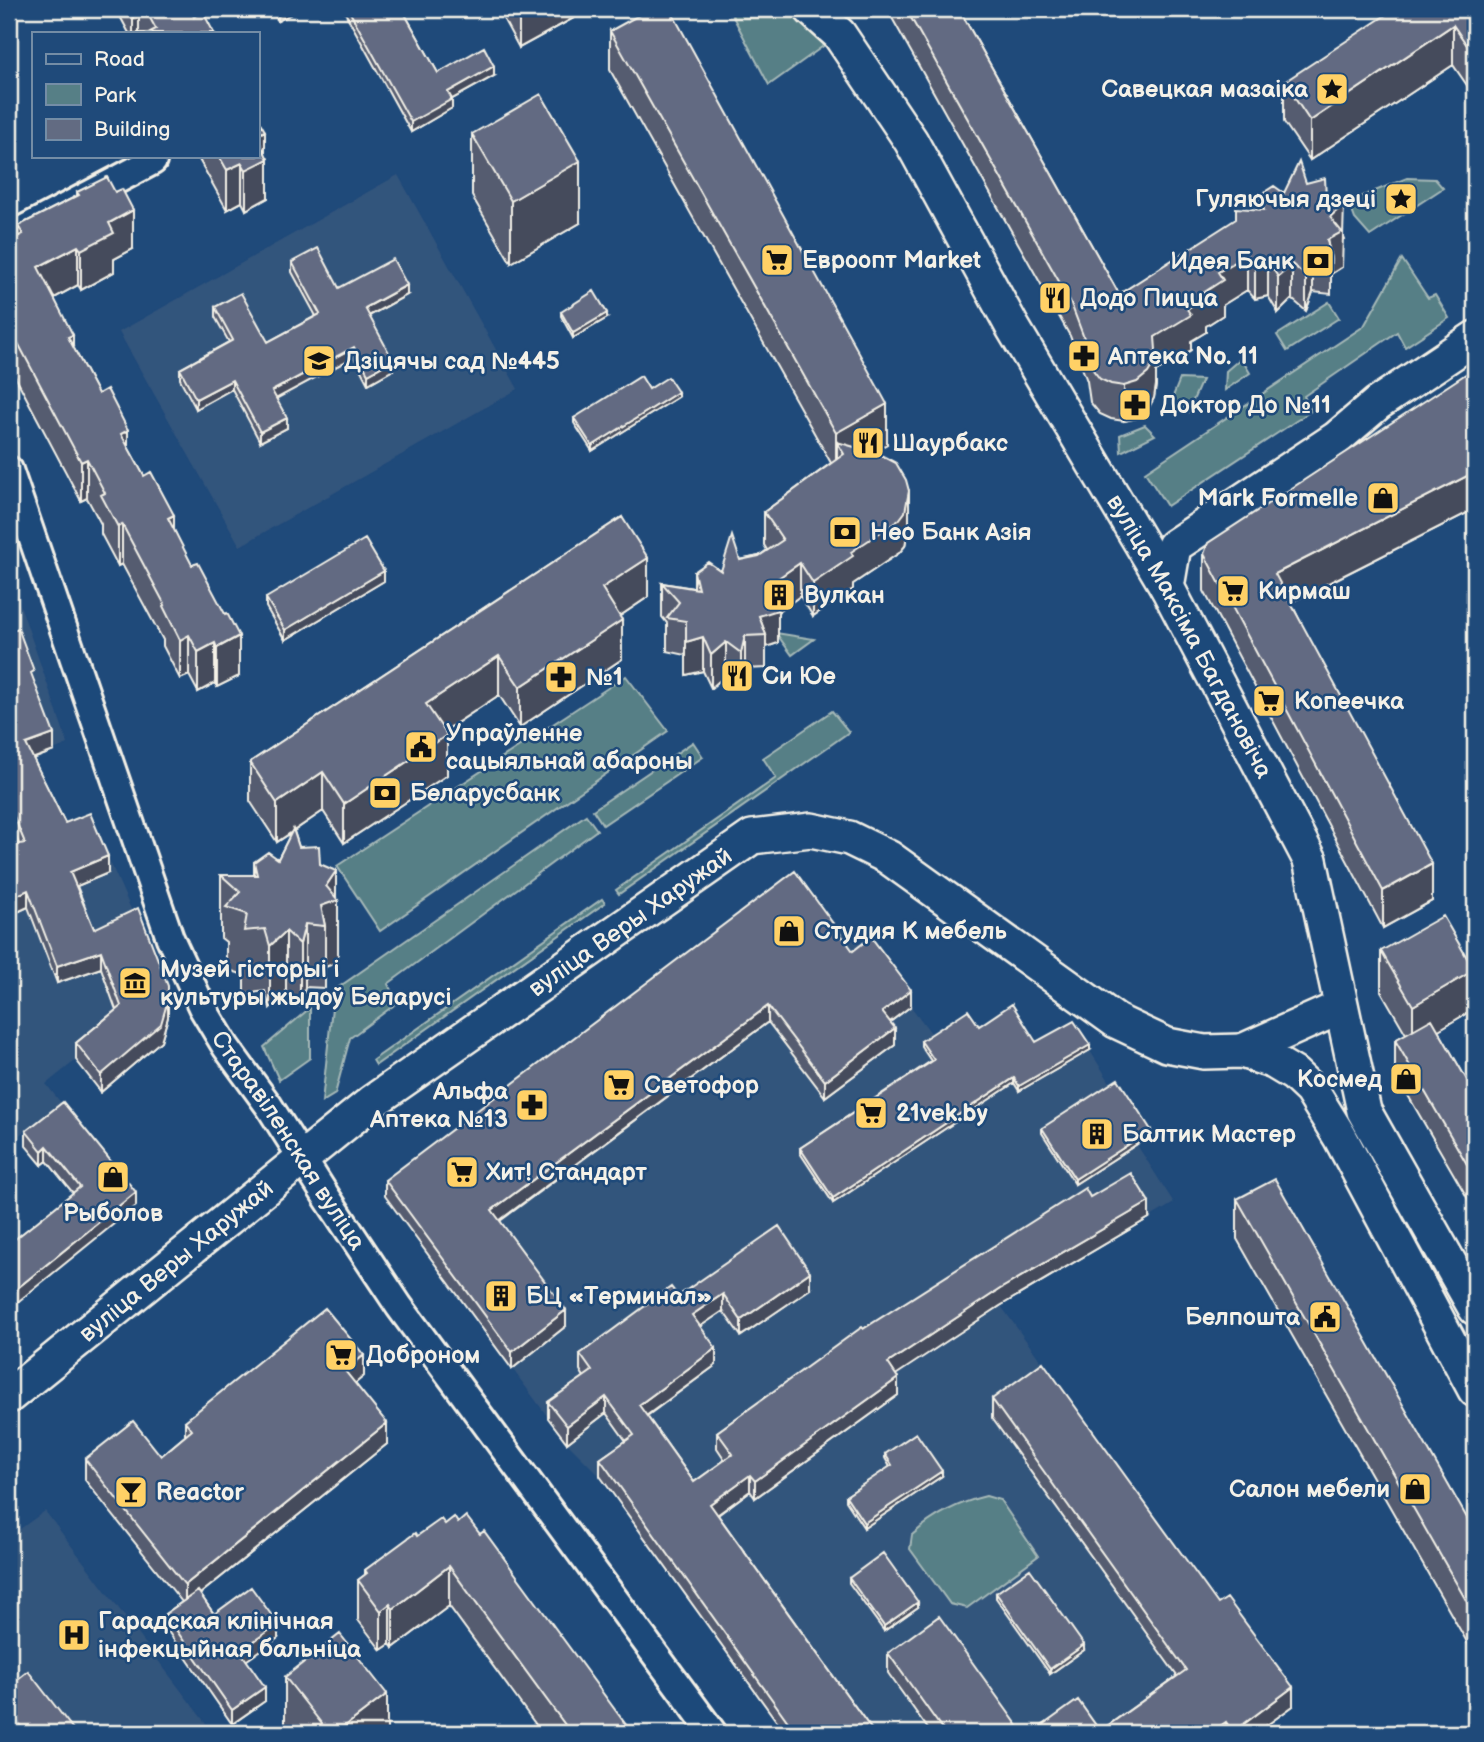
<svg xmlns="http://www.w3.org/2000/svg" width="1484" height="1742" viewBox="0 0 1484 1742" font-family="'Balsamiq Sans',sans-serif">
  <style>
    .built { fill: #33547c }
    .green { fill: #567f86; stroke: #a5b8b7; stroke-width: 2 }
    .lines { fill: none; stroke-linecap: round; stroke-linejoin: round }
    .minor-casing { stroke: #f4f1e8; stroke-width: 32 }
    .major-casing { stroke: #f4f1e8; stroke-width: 38 }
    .minor { stroke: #1f4a7a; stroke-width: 26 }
    .major { stroke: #1f4a7a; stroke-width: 33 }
    .wall { fill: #545c70; stroke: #f4f1e8; stroke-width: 2 }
    .shaded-wall { fill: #454b5b; stroke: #f4f1e8; stroke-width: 2 }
    .building { fill: #626b82; stroke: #f4f1e8; stroke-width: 2 }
    .labels { text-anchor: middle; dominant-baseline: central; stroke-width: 5; stroke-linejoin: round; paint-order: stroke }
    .poi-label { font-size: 24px; font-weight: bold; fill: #f4f1e8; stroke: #1f4a7a; text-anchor: start }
    .street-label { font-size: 24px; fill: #f4f1e8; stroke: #1f4a7a }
  </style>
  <rect width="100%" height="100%" fill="#1f4a7a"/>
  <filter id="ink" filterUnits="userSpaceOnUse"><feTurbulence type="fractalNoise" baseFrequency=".0143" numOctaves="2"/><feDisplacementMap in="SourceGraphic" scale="14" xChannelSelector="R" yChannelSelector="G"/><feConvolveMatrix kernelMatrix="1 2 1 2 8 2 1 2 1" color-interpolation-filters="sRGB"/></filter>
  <g filter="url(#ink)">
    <!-- built -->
    <path class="built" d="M398,175L518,389L240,546L119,332Z
      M9,573L68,744L26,761L65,840L95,828L138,925L168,1004V1017L164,1031L101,1092L76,1060L46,1084L61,1103L9,1143Z
      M795,888L871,954L934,1037L979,1030L1036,1047L1074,1026L1113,1087L1151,1135L1137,1145L1174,1203L1001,1306L1227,1617L1256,1733H785L600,1476L567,1443L385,1196Z
      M45,1511L213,1733H9V1537Z"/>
    <!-- green -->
    <path class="green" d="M729,9H791L829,42L769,85Z
      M1407,178L1435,179L1443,188L1370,236L1355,219L1351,208L1360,197Z
      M1402,259L1428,298L1435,295L1449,318L1405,347L1397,332L1304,396L1311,411L1167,506L1145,472L1364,326Z
      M1329,302L1339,318L1287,351L1277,335Z
      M1241,358L1250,373L1225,390L1226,371Z
      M1180,379L1202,380L1188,412L1172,399Z
      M1145,425L1155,435L1121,452L1120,435Z
      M776,633L814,639L792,655Z
      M626,676L668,731L380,931L337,866Z
      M832,711L849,732L619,894L616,890L776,778L763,758Z
      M693,742L703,757L603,825L593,810Z
      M586,815L597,830L388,984L397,1003L350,1038L335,1094L322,1102L333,998L339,987Z
      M602,899L605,903L376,1065L373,1060Z
      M310,1008V1058L279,1080L264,1047Z
      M986,1496L1000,1500L1038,1556L967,1608L950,1604L910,1549L912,1535C934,1515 957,1503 986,1496Z"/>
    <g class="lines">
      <defs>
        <g id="minor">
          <path d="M9,237L153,161"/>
          <path id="s1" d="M9,470L170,938L202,1007L226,1047L269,1106L326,1196L399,1306L713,1733"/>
        </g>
        <g id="major">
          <path id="s2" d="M811,9L839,34L911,141L1012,326L1167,587L1310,860L1364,1111L1475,1308"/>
          <path d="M1167,587L1174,546L1337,438L1378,403L1475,338"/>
          <path d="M1242,1051L1341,1007"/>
          <path id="s3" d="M9,1396L372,1102L752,837L811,830L849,838L888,857L1116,1021L1167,1045L1204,1052L1242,1051L1274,1062L1294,1074L1311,1090L1340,1137L1475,1390"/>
        </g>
      </defs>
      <!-- minor casing -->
      <use href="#minor" class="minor-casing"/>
      <!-- major casing -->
      <use href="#major" class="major-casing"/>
      <!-- minor -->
      <use href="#minor" class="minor"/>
      <!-- major -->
      <use href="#major" class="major"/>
    </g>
    <!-- wall -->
    <path class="wall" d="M116,9H190L194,17L214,33H129Z
      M271,9H295V12L278,21Z
      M343,9H402L438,73L494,76L452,99V108L411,132Z
      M498,9H590L519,48Z
      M887,9H959L1119,294L1260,210V195L1284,193L1306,183L1326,198L1344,239L1342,240V267L1331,274V294L1313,292L1306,311L1292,299L1278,313L1268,296L1255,299L1247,290L1223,305V315L1206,326V332L1191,341V350L1156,372V385L1154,398L1148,409L1137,418L1124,421L1111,419L1100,414L1090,402L1087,381L1070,336Z
      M1475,9V92L1473,94L1453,65L1310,160L1284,122V82Z
      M610,31L887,444L873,452L909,524L905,546L899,553L853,584V589L813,616L800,596L778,612V643L766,647V668L745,669L741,686L726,675L711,688L703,671L686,675V655L667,651V623L662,617V583L694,588V572L721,571L740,560L759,556L767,550L764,545V512L831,463L610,70Z
      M472,134L580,223L511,263L472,196Z
      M265,151L268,198L246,210L242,202L227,210L197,156H257Z
      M77,192L133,249L114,259V272L81,290L78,285L54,298L73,347L98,394L128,447L174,530L239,676L217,687L215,683L198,692L189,675L180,679L163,646V640L122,564L118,566L101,534V524L87,498L81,501L9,365V241L18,236V226L77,196Z
      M292,262L339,288L407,295L369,316L393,370L368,384L354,357L276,398L287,428L260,442L232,389L196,409L180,379V369L229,342L215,317V307L268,342L316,316L292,272Z
      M561,312L607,318L573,338L561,316Z
      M1475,368V509L1291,602L1432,901L1383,928L1204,591V554Z
      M649,389L678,397L592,451L574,423V418Z
      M622,517L648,597L620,616L622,659L520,727L499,695L445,731L447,775L344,843L323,811L294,831L299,847L320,864L336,898L338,962L325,967V988L305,987L300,1006L286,993L270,1008L265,991L244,994V975L226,969V942L221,938V875H254V862L278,859L291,833L277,842L250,801V762Z
      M384,581L285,640L266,607V598Z
      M9,632L34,682L54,751L33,759L65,823L108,873L77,886L94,929L168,1017L161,1041L101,1092L76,1060V1043L116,1010L101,968L57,983L28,907L9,916V846L19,844L11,826Z
      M853,951L911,1006L890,1022L895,1045L825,1097L768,1022L500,1221L566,1326L512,1369L385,1196V1180Z
      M1381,951L1474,1009L1438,1030L1475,1094V1211L1395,1073V1040L1406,1034L1381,991Z
      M979,1026L1036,1042L1090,1050L1019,1091L1014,1083L833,1203L800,1153V1148L931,1061L921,1046V1041Z
      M1042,1128L1151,1135L1075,1184L1042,1133Z
      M26,1131L136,1206L73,1193L47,1161L42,1165L26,1146Z
      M1090,1197L1149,1218L1000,1306L896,1374L898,1395L755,1498L750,1491L718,1515L874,1733H785L600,1476V1459L626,1441L606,1413L567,1443L548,1418V1402L584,1377L580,1370V1354L678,1296L810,1289L741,1336L723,1311L700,1326L716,1365L647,1416L694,1482L725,1460L717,1448V1432L863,1329Z
      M1237,1199L1475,1532V1656L1237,1239Z
      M364,1376L355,1383L387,1444L200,1594L214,1614L278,1638L246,1660L265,1701L232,1724L165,1627V1614L182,1602L85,1480V1459L161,1456L185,1436V1421Z
      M992,1399L1218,1604L1293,1706L1256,1733H1032L1100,1731L1177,1676L992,1418Z
      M885,1454L942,1476L864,1528L846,1501V1496L890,1467L885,1458Z
      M445,1524L632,1733H542L449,1606L393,1648L390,1644L381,1650L358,1620V1580L365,1575V1570L417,1536Z
      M849,1578L918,1607L884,1631L849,1583Z
      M996,1593L1084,1650L1050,1674L996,1598Z
      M888,1653L1023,1733H931L888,1673Z
      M285,1677L387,1733H285Z
      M9,1686L76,1733H9Z"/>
    <!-- shaded-wall -->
    <path class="shaded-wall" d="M133,9H139V33H133Z
      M292,9H295V12L278,21V16Z
      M539,9H590L519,48V20Z
      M1453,25V65L1310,160V121Z
      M1475,53V92L1473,94V54Z
      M494,66V76L452,99V108L411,132V122L448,92Z
      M265,131V160L268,159V198L246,210V170L257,156V135Z
      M580,161V223L511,263V201Z
      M242,163V202L227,210V170Z
      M1344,204L1342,267L1331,274V259L1327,240L1330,217Z
      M133,210V249L114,259V272L81,290V250L109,223Z
      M78,246V285L38,307V267Z
      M1247,255V290L1223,305V315L1206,326V332L1191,341V350L1156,372V385L1154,398L1148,409L1137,418L1124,421V386L1155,337L1203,293L1218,272Z
      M1313,257V292L1306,311V276Z
      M1268,261V296L1255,299V264Z
      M1292,264V299L1278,313V277Z
      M407,285V295L365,318V308Z
      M607,313V318L573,338V333Z
      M73,335V374L68,337Z
      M354,347V357L272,401V391Z
      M393,360V370L368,384V374Z
      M232,380V389L196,409V399Z
      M678,392V397L592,451V446Z
      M887,404V444L844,468V454L837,442V472L836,473V433Z
      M287,418V428L260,442V432Z
      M128,430V470L121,434Z
      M87,459V498L81,501V462Z
      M1475,472V509L1275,610V574Z
      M909,491V524L905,546L899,553L853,584V589L813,616V583Z
      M174,515V555L168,518Z
      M122,524V564L118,566V527Z
      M648,558V597L602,628V588Z
      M800,563V596L778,612V643L766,647V635L759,616L765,594L774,581Z
      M384,571V581L285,640V630Z
      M622,620V659L520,727V687Z
      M189,635V675L180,679V640Z
      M239,636V676L217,687V648Z
      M745,636V669L741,686V653Z
      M703,637V671L686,675V642Z
      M726,642V675L711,688V655Z
      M215,643V683L198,692V652Z
      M499,656V695L426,743V704Z
      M54,734V751L26,761V744Z
      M447,735V775L344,843V804Z
      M323,772V811L277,842V803Z
      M9,809H11V826L9,827Z
      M108,856V873L70,889V872Z
      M1432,864V901L1383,928V891Z
      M336,871V900H338V962L325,967V926L321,906L326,886Z
      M28,890V907L9,916V899Z
      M305,924V987L300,1006V944Z
      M286,931V993L270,1008V946Z
      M101,951V968L57,983V966Z
      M1474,970V1009L1413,1045V1006Z
      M911,990V1006L882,1028V1012Z
      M168,1000V1017L161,1041L101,1092V1075Z
      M768,1006V1022L492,1226V1210Z
      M895,1028V1045L825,1097V1081Z
      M1090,1045V1050L1019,1091V1086Z
      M1014,1078V1083L833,1203V1198Z
      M1151,1130V1135L1075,1184V1179Z
      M47,1146V1161L42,1165V1151Z
      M136,1192V1206L9,1309V1295Z
      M1149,1202V1218L1000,1306L888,1380V1363L1000,1289Z
      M810,1272V1289L741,1336V1320Z
      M723,1294V1311L692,1332V1315Z
      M566,1310V1326L512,1369V1352Z
      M716,1348V1365L639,1421V1405Z
      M364,1355V1376L345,1392V1371Z
      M898,1378V1395L755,1498V1481Z
      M606,1397V1413L567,1443V1426Z
      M387,1423V1444L185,1606V1585Z
      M942,1471V1476L864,1528V1523Z
      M750,1475V1491L710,1520V1504Z
      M449,1566V1606L393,1648V1609Z
      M918,1602V1607L884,1631V1626Z
      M390,1604V1644L381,1650V1611Z
      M278,1624V1638L240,1665V1651Z
      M1084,1645V1650L1050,1674V1669Z
      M265,1687V1701L232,1724V1710Z
      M1293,1687V1706L1256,1733H1233V1732Z
      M387,1694V1733H336Z
      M16,1720V1733H9V1726Z
      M1226,1722V1733H1210Z"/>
    <!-- building -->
    <path class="building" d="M145,9H190L194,17L203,12L214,33H151L150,32L156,29Z
      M273,9H292L278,16Z
      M348,9H402L438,73L484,47L494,66L448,92L452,99L411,122Z
      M513,9H539L519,20Z
      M650,9H670L887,404L836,433L610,31Z
      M906,9H959L1119,294L1236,219V208L1264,210L1260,195L1274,186L1284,193L1299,162L1306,183L1325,178L1326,198L1344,204L1330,217L1342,232L1327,240L1331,259L1313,257L1306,276L1292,264L1278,277L1268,261L1255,264L1247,255L1218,272L1223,280L1203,293L1206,297L1187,309L1191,315L1155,337L1156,350L1154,363L1148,373L1137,382L1124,386L1111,384L1100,379L1090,366L1087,346L1070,301Z
      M1395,9H1475V53L1473,54L1453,25L1310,121L1284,82Z
      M541,94L580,161L511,201L472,134Z
      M257,117L265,131L257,135Z
      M257,137L268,159L246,170L242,163L227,170L219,156H257Z
      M107,177L115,192L122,189L133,210L109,223L114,233L81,250L78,246L38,267L73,335L68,337L98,394L107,389L128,430L121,434L144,476L151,472L174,515L168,518L192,565L198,563L225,614L227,613L239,636L217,648L215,643L198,652L189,635L180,640L163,606L165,605L122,524L118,527L101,495L105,493L87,459L81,462L9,326V259L11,258L9,254V241L23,234L18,226L79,195L77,192Z
      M318,248L339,288L393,259L407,285L365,308L393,360L368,374L354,347L272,391L287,418L260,432L232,380L196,399L180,369L233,340L215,307L241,293L268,342L320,314L292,262Z
      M594,291L607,313L573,333L561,312Z
      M1475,368V472L1275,574L1432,864L1383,891L1204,554L1208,543Z
      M641,376L649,389L668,377L678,392L592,446L574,418Z
      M837,442L879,454L896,463L906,480L909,491L905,512L899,520L851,552L853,556L813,583L800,563L774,581L773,586L765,594L778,610L759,616L766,635L745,636L741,653L726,642L711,655L703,637L686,642V621L667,618L679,602L662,583L698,589L694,572L708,562L721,571L732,536L740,560L759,556L783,540L764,512L844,454Z
      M622,517L648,558L602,588L622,620L520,687L499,656L426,704L447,735L344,804L323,772L277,803L250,762Z
      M365,539L384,571L285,630L266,598Z
      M18,628L34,671L31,673L54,734L26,744L65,823L90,813L108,856L70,872L94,929L138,908L168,986V1000L161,1024L101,1075L76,1043L121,1006L101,951L57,966L28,890L9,899V846L25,843L11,809H9V632Z
      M293,829L299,847L319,846L320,864L336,871L326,886L338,900L321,906L325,926L305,924L300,944L286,931L270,946L265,929L244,931L247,914L226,907L240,892L221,875H257L254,862L268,852L278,859Z
      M795,871L853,951L871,937L911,990L882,1012L895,1028L825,1081L768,1006L492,1210L566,1310L512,1352L385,1180Z
      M1443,916L1474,970L1413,1006L1381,951Z
      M1012,1004L1036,1042L1074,1021L1090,1045L1019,1086L1014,1078L833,1198L800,1148L934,1060L921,1041L968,1010L979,1026Z
      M1432,1019L1475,1094V1178L1395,1040Z
      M1118,1079L1151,1130L1075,1179L1042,1128Z
      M63,1102L136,1192L9,1295V1244L80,1187L47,1146L42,1151L26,1131Z
      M1131,1173L1149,1202L1000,1289L888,1363L898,1378L755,1481L750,1475L710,1504L874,1733H796L600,1459L634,1435L606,1397L567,1426L548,1402L592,1371L580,1354L671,1287L678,1296L779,1226L810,1272L741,1320L723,1294L692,1315L716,1348L639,1405L694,1482L733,1454L717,1432L862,1327L863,1329L1085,1188L1090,1197Z
      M1275,1179L1475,1532V1616L1237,1199Z
      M325,1308L364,1355L345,1371L387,1423L185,1585L85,1459L133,1421L161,1456L192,1430L185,1421Z
      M1043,1362L1218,1604L1227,1598L1293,1687L1233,1732L1226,1722L1210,1733H1032L1078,1700L1100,1731L1186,1670L992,1399Z
      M916,1433L942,1471L864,1523L846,1496L892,1465L885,1454Z
      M466,1516L480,1534L484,1531L632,1733H571L449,1566L393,1609L390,1604L381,1611L358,1580L367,1573L365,1570L415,1533L417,1536L441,1519L445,1524L454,1517L458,1523Z
      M883,1553L918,1602L884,1626L849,1578Z
      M1030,1569L1084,1645L1050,1669L996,1593Z
      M251,1587L278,1624L240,1651L265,1687L232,1710L165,1614L198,1591L214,1614Z
      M939,1616L1023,1733H945L888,1653Z
      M340,1634L387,1694L336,1733H329L285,1677Z
      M28,1671L76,1733H26L16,1720L9,1726V1686Z"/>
  </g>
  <!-- icons -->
  <defs>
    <symbol id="sight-square" viewBox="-11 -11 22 22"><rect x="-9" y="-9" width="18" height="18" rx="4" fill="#ffd166" stroke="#1f4a7a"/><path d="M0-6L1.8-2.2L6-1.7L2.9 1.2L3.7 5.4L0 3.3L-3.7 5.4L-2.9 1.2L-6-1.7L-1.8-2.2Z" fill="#111"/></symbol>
    <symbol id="supermarket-square" viewBox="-11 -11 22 22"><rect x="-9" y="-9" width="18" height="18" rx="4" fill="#ffd166" stroke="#1f4a7a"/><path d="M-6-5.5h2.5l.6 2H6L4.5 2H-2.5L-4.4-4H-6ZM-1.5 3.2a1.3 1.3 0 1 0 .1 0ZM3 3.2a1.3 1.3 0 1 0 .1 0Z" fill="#111"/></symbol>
    <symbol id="bank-square" viewBox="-11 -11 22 22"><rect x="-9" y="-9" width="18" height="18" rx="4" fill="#ffd166" stroke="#1f4a7a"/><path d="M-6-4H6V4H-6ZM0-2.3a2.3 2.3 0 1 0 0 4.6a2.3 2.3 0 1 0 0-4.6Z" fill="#111"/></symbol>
    <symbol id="restaurant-square" viewBox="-11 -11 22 22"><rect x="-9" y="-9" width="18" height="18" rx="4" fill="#ffd166" stroke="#1f4a7a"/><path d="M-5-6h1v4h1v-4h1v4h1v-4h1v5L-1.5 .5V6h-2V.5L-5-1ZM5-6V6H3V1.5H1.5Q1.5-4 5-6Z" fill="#111"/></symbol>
    <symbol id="pharmacy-square" viewBox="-11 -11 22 22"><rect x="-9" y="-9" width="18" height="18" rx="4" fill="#ffd166" stroke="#1f4a7a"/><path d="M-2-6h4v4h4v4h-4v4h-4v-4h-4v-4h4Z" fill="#111"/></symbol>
    <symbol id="school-square" viewBox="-11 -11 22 22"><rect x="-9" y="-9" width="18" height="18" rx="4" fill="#ffd166" stroke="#1f4a7a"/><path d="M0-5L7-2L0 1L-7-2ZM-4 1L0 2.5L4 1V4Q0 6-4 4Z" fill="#111"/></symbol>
    <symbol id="shop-square" viewBox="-11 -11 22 22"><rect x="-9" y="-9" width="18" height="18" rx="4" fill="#ffd166" stroke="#1f4a7a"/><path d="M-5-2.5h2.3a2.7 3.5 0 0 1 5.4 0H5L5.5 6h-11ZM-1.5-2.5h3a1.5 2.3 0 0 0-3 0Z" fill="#111"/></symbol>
    <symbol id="building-square" viewBox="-11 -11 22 22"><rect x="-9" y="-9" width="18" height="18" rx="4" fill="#ffd166" stroke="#1f4a7a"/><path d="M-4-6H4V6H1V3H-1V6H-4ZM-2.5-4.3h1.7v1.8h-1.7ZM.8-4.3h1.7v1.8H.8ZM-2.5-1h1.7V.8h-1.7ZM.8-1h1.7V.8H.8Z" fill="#111"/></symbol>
    <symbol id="civic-square" viewBox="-11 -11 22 22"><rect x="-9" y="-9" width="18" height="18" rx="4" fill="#ffd166" stroke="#1f4a7a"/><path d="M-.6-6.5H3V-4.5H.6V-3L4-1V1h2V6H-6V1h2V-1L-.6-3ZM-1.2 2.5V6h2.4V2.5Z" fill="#111"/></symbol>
    <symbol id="museum-square" viewBox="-11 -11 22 22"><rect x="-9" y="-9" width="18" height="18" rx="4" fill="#ffd166" stroke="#1f4a7a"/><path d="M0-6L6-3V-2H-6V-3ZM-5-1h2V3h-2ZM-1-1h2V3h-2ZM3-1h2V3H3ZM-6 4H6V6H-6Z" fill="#111"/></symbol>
    <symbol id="bar-square" viewBox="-11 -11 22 22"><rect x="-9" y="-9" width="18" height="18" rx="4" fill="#ffd166" stroke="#1f4a7a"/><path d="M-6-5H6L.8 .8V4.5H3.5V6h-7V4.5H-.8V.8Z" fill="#111"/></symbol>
    <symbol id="hospital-square" viewBox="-11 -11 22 22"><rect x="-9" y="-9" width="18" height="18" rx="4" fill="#ffd166" stroke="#1f4a7a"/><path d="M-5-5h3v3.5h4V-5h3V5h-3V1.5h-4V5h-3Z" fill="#111"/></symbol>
  </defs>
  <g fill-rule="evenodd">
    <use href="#sight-square" x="1313" y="70" width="38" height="38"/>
    <use href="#sight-square" x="1382" y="180" width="38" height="38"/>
    <use href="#supermarket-square" x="758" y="241" width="38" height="38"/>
    <use href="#bank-square" x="1299" y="242" width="38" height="38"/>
    <use href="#restaurant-square" x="1036" y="279" width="38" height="38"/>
    <use href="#pharmacy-square" x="1065" y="337" width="38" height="38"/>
    <use href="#school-square" x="300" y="342" width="38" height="38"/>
    <use href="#pharmacy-square" x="1116" y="386" width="38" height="38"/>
    <use href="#restaurant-square" x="849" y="424" width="38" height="38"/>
    <use href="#shop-square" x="1364" y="479" width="38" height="38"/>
    <use href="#bank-square" x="826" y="513" width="38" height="38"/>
    <use href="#supermarket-square" x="1214" y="572" width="38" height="38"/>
    <use href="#building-square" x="760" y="576" width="38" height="38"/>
    <use href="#restaurant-square" x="718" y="657" width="38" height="38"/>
    <use href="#pharmacy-square" x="542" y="658" width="38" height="38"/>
    <use href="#supermarket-square" x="1250" y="682" width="38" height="38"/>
    <use href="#civic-square" x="402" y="728" width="38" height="38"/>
    <use href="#bank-square" x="366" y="774" width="38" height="38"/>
    <use href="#shop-square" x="770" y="912" width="38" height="38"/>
    <use href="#museum-square" x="116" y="964" width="38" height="38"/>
    <use href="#shop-square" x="1387" y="1060" width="38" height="38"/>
    <use href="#supermarket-square" x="600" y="1066" width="38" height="38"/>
    <use href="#pharmacy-square" x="513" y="1086" width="38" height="38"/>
    <use href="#supermarket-square" x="852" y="1094" width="38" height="38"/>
    <use href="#building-square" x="1078" y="1115" width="38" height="38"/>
    <use href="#supermarket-square" x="443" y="1153" width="38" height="38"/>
    <use href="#shop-square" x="94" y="1158" width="38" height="38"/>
    <use href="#building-square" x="482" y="1277" width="38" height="38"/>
    <use href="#civic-square" x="1306" y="1298" width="38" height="38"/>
    <use href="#supermarket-square" x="322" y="1336" width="38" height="38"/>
    <use href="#shop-square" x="1396" y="1470" width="38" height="38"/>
    <use href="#bar-square" x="112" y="1473" width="38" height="38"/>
    <use href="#hospital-square" x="55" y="1616" width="38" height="38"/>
  </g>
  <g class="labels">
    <!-- poi labels -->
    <g class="poi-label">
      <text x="1308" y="89" text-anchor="end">Савецкая мазаіка</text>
      <text x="1376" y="199" text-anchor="end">Гуляючыя дзеці</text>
      <text x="802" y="260">Евроопт Market</text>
      <text x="1294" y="261" text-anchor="end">Идея Банк</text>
      <text x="1080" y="298">Додо Пицца</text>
      <text x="1108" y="356">Аптека No. 11</text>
      <text x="344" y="361">Дзіцячы сад №445</text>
      <text x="1160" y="405">Доктор До №11</text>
      <text x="892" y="443">Шаурбакс</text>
      <text x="1358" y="498" text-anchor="end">Mark Formelle</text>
      <text x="870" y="532">Нео Банк Азія</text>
      <text x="1258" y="591">Кирмаш</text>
      <text x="804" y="595">Вулкан</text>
      <text x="762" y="676">Cи Юе</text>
      <text x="586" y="677">№1</text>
      <text x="1294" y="701">Копеечка</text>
      <text x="446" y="733">Упраўленне<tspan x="446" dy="28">сацыяльнай абароны</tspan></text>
      <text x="410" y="793">Беларусбанк</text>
      <text x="814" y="931">Студия К мебель</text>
      <text x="160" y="969">Музей гісторыі і<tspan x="160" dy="28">культуры жыдоў Беларусі</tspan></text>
      <text x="1382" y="1079" text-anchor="end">Космед</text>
      <text x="644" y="1085">Светофор</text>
      <text x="508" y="1091" text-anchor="end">Альфа<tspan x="508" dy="28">Аптека №13</tspan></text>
      <text x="896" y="1113">21vek.by</text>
      <text x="1122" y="1134">Балтик Мастер</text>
      <text x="486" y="1172">Хит! Стандарт</text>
      <text x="113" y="1213" text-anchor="middle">Рыболов</text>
      <text x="526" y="1296">БЦ «Терминал»</text>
      <text x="1300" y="1317" text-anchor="end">Белпошта</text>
      <text x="366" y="1355">Доброном</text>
      <text x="1390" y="1489" text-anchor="end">Салон мебели</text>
      <text x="156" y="1492">Reactor</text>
      <text x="98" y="1621">Гарадская клінічная<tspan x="98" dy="28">інфекцыйная бальніца</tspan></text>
    </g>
    <!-- street labels -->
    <g class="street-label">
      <text stroke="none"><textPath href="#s2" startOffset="735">вуліца Максіма Багдановіча</textPath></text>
      <text stroke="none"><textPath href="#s3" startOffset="782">вуліца Веры Харужай</textPath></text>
      <text stroke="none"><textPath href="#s1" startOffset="730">Старавіленская вуліца</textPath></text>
      <text stroke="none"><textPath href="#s3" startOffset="215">вуліца Веры Харужай</textPath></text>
    </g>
  </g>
  <!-- margin -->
  <rect width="1484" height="1742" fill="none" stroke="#1f4a7a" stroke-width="35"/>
  <rect x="18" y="18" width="1449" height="1707" fill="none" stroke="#f4f1e8" stroke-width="2.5" filter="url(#ink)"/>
  <!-- legend -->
  <rect x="32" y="32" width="228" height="126" fill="#1f4a7a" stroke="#748da6" stroke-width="2"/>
  <rect x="46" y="54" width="35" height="10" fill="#1f4a7a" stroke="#748da6" stroke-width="2"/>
  <text x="94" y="66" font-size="21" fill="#f4f1e8">Road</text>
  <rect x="46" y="84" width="35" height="21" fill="#567f86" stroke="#748da6" stroke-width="2"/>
  <text x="94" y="102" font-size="21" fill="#f4f1e8">Park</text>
  <rect x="46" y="119" width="35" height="21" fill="#626b82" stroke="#748da6" stroke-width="2"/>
  <text x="94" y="136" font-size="21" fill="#f4f1e8">Building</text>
</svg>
